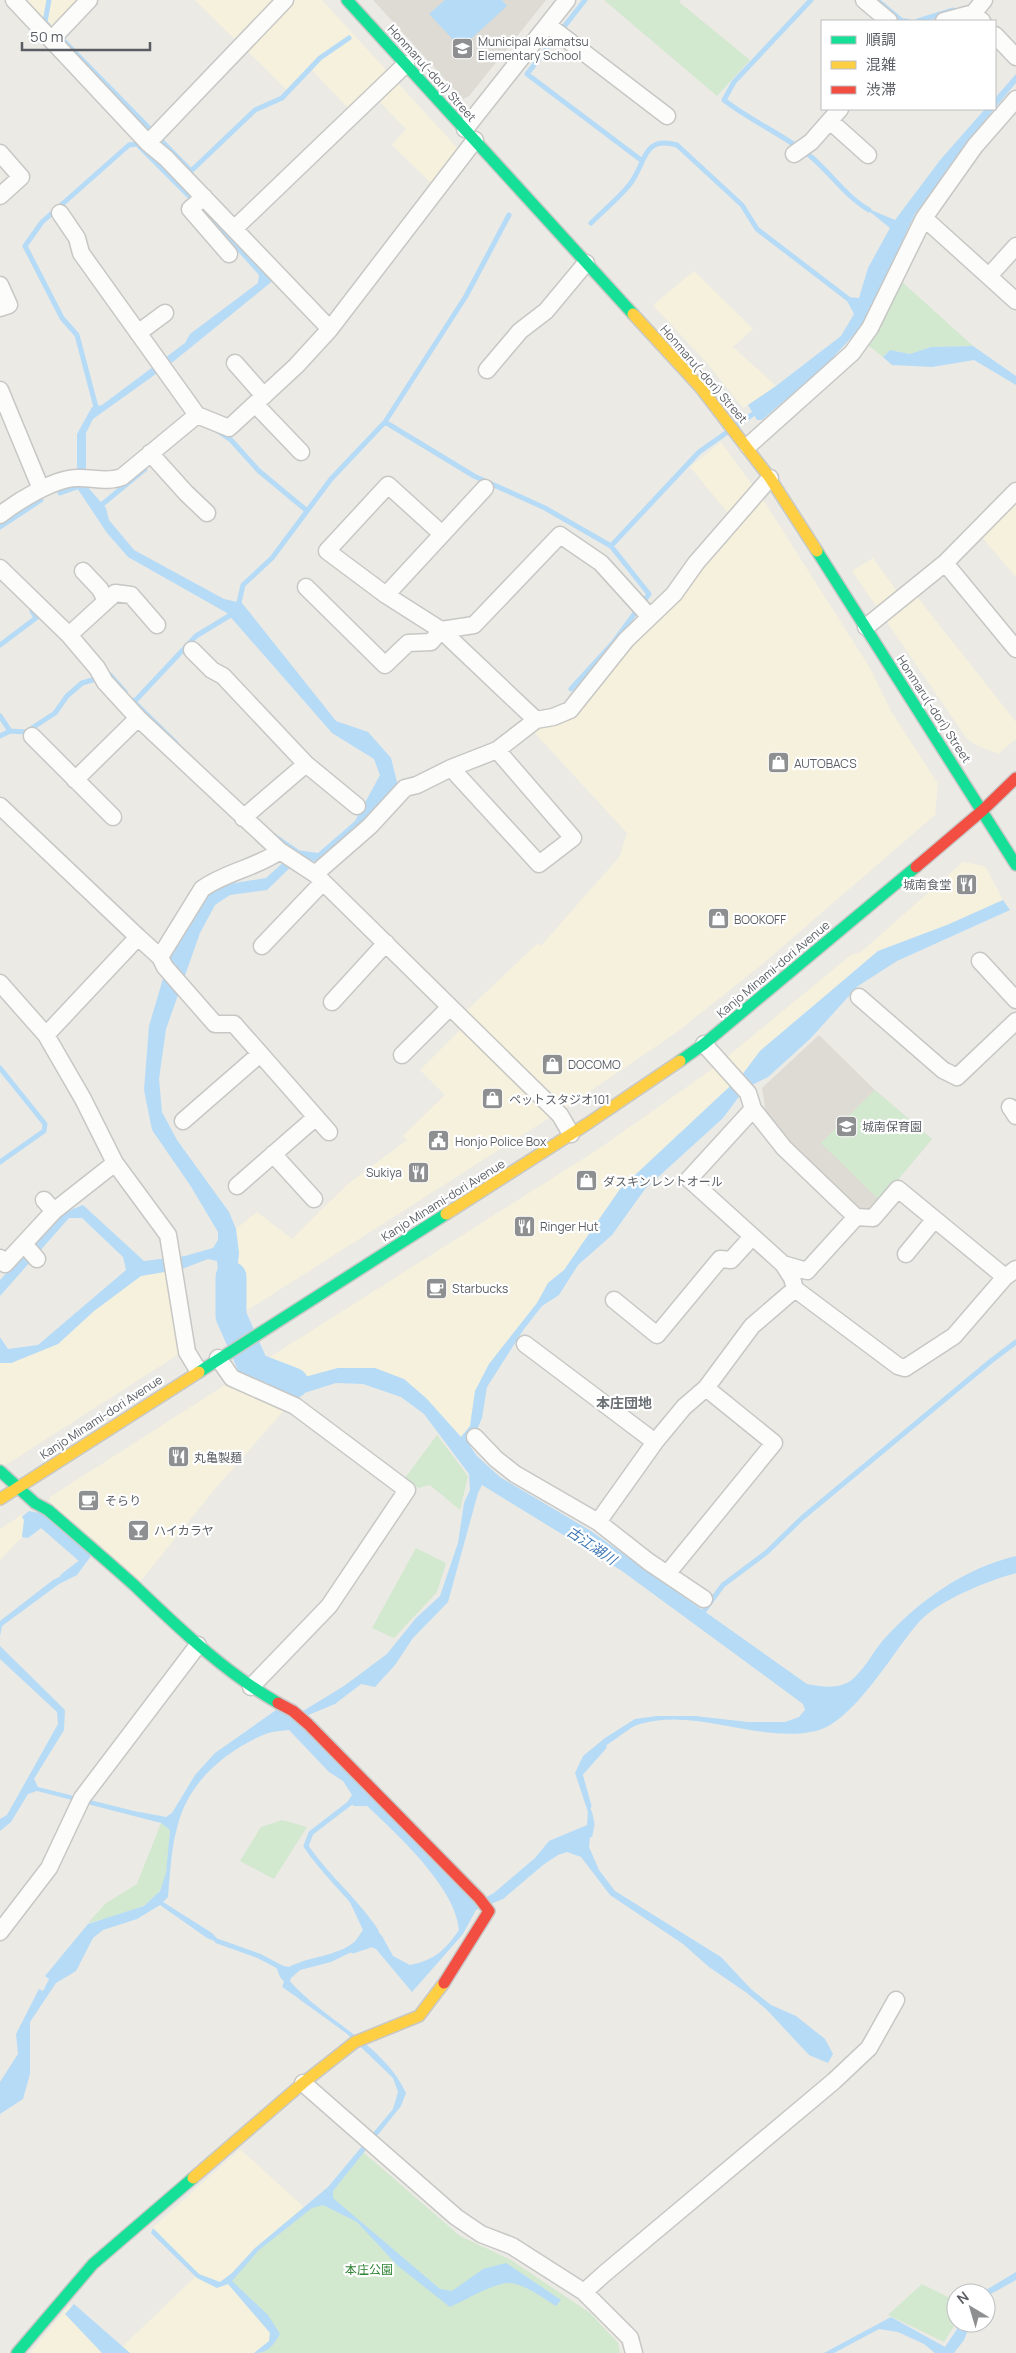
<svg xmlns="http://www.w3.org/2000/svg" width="1016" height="2353" viewBox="0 0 1016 2353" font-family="Manrope,'Noto Sans JP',sans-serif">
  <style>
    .commercial { fill: #f6f1dc }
    .education { fill: #dddbd4 }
    .green { fill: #d2e8cf }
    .water { fill: #b6dbf7; fill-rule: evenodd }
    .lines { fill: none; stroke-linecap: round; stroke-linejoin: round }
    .stream { stroke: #b6dbf7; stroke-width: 5 }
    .river { stroke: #b6dbf7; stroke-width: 31 }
    .street-casing { stroke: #c7c7c5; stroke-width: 19 }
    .fast-casing { stroke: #c7c8c7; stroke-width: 14 }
    .slow-casing { stroke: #c7c8c7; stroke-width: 14 }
    .jam-casing { stroke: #c7c8c7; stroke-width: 14 }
    .street { stroke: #fcfcfb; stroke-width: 16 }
    .fast { stroke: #16e098; stroke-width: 11 }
    .slow { stroke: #ffcf43; stroke-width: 11 }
    .jam { stroke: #f24e42; stroke-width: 11 }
    .labels { text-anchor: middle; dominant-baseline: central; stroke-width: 4.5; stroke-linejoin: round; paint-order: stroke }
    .poi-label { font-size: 12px; fill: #5a5e63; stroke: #fff; text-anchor: start }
    .street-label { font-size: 12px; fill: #5a5e63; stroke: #fff }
    .park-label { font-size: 12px; fill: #318436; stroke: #fff }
    .neighbourhood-label { font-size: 14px; font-weight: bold; fill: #6b7075; stroke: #fff }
    .water-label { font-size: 14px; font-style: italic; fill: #3a75b5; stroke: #fff }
  </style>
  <rect width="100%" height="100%" fill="#ebeae5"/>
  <!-- commercial -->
  <path class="commercial" d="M22,0H85L54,34Z
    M195,0H322L461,152L435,187L392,145L406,129L372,94L352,112L311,69L290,93Z
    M694,271L753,329L733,347L776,386L743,408L706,362L653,305Z
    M721,442L753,486L728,513L690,467Z
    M762,498L870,668L891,711L938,784L935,815L760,966L677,1032L564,1109L466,1011L538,943L541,946L620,856L627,833L533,731L631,646Z
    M1016,499V577L979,534Z
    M873,558L904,601L914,593L1016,722V739L998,754L978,746L967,739L852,571Z
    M963,862L985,866L1003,900L947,925L878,951L760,1051L742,1075L564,1270L548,1283L537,1303L489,1364L475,1391L470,1426L461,1437L426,1398L338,1368L301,1378L273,1369L262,1362L597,1150L711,1070L851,955L861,952Z
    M463,1027L549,1113V1118L240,1315L236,1281L239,1253L236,1229L257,1212L292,1239L348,1184L407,1140L403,1136L445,1095L420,1070Z
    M168,1271L179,1354L4,1466L0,1462V1363H12L58,1344L94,1311L141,1276Z
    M228,1383L286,1408L214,1490L139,1583L48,1503L50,1497Z
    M21,1515L24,1520L22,1537L0,1560V1529Z
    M240,2149L307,2210L269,2342L257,2353H30L69,2305L120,2349L198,2274L151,2229Z"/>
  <!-- education -->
  <path class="education" d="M373,0H546L469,96L463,99Z
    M819,1035L875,1090L932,1139L871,1211L860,1209L789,1143L766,1113L762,1088Z"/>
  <!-- green -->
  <path class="green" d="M604,0H681L679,2L750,60L717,96Z
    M900,280L973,346L931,347L910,354L890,350L883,357L868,345Z
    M875,1090L932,1139L880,1201L821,1143Z
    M437,1435L468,1476L460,1510L430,1485L418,1488L405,1478Z
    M416,1548L446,1563L437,1592L394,1638L372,1628Z
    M282,1820L307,1827L274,1879L240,1861L261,1827Z
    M161,1823L170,1829C168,1848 170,1873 160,1890C148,1912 110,1917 88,1923L106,1903L137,1884Z
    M363,2152L460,2236L511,2260L590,2313L618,2343L620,2353H257L269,2342L272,2333L229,2282L257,2250L307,2210Z
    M922,2284L956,2301V2323L944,2342L888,2315Z"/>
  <!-- water -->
  <path class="water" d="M445,0H502L507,6L461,48L429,14Z
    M1016,74V83L995,108V98Z
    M985,109H994L915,214L862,326L826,365L762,420H757L748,405L776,386L841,336L854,314L845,297L859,298L868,268L890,228L864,207L895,220L941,159Z
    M208,210L275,279L174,361L93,419L86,433V485L106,508L109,520L134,550L224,599L242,603L336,721L368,732L391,758L398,786L356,831L318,862L300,858L267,890L230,895L215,905L200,933L166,1029L159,1079L162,1112L177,1140L229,1212L236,1229L239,1253L236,1281L240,1315L225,1325L222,1314L217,1261L208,1259L182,1269L141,1276L94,1311L58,1344L11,1363H0V1337L8,1349L38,1345L126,1270L123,1257L82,1218H69L0,1296V1280L63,1213L83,1205L144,1261L185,1256L213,1248L218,1240V1232L190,1185L152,1130L144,1090L149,1026L170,955L208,894L222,885L266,878L297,850L318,853L355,821L380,775L374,759L332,733L227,613L128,557L107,533L77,488V434L92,407L102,405L185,343L190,334L258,283L259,275L203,213Z
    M973,346L1016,376V385L974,360L932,367L892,365L883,357L890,350L910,354L931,347Z
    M1003,900L1010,910L897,961L858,986L810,1039L768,1077L752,1085L741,1094L723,1118L645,1189L612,1235L578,1265L559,1295L542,1306L524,1329L487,1387L482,1418L470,1446L477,1456L500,1477L591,1531L807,1684C823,1687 841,1690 854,1678C866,1667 874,1650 885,1638C920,1600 965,1568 1016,1556V1573C987,1581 939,1600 919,1622C894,1650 854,1722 816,1731C758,1744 698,1707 640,1724C632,1726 624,1733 617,1738C603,1747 588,1759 580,1774L592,1813L589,1847L599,1870L615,1891L721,1957L751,1989L771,2005L796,2016L825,2039L833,2054L828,2063L809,2055L767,2010L747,1993L709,1967L683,1944L610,1895L581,1857L567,1852L558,1855L543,1865L503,1899L476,1910L463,1934L412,1992L376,1949L366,1945L331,1962L300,1970L289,1980C323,2020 384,2044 406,2093L401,2106L333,2191V2198L440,2289L452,2291L483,2269L506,2263L561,2300L556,2306C545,2299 523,2283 509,2283C493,2283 466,2300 450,2307L398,2266L357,2222L323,2205L312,2208L259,2250L232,2281L268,2315L280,2334C273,2346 268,2353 254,2353L269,2341L270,2333L228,2284L217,2288L197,2278L151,2233L153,2228L199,2274L220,2282L232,2273L255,2248L328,2187L393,2109L398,2092L393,2078L367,2053L346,2033L299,1999L280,1977L275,1964L289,1967C307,1957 337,1956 353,1943C357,1940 360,1934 363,1930L348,1898L382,1936L393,1956L410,1965C435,1960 445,1950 459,1930C456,1888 397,1834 367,1806H354L348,1801L352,1795L343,1781L329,1772L289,1730C281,1731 271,1731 263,1735C223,1752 187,1784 177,1828C171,1850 170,1874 168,1897L163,1902L212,1933L222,1944L207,1938L160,1905L137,1919L103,1930L93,1938L76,1971L56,1983L30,2022V2074L23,2099L0,2114V2082L18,2054L16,2034L39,1989L43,1991L49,1979L45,1976L88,1924L144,1906L160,1891L166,1873L170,1830L161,1823L37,1791L28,1794L11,1822L0,1831V1819L7,1815L58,1724L57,1712L0,1659V1646L65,1710L64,1730L34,1779L38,1787L134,1811L166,1817L172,1813L195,1775L215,1753L279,1708L303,1711L344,1686L387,1654L416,1618L440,1596L458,1543L464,1503L470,1490L469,1474L424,1414L401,1397L363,1384L336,1383L301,1394L246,1378L245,1374L262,1362L273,1369L301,1378L338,1368H375L404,1379L426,1398L461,1437L470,1426L475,1391L489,1364L537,1303L548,1283L564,1270L620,1189L742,1075L760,1051L878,951L947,925ZM482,1485L622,1571L803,1704L805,1710L799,1717L785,1722H748L695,1716H657L635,1719L605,1738L583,1756L575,1773L588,1812L587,1825L549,1841L535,1858L494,1893L475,1903L306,1716L335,1704L361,1684L375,1687L395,1665L413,1638L448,1602L478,1493Z
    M29,1511L45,1514L91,1556L77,1575L59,1584L2,1626L0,1636V1621L53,1580L73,1570L79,1561L41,1528L28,1538L22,1537L24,1520L22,1517Z
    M1016,2272V2280L989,2295L986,2299V2293H981Z
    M74,2304L130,2353H102L65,2314Z
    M891,2317L945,2347L961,2323H971L964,2340L954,2353H935L924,2344L898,2332L879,2329L834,2353H824Z"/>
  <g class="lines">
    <!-- stream -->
    <path class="stream" d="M585,0L527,74L641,160
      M811,0L734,82L724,100C751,121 782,134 809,155C830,172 846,197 869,210
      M877,0L902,21H907
      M918,21L953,10
      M48,25L45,22L49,0
      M58,35L191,171L255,110L282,98L320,58L349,38
      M591,223C604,210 619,198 630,184C646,164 642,135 677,145L742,205L757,229L851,301
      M97,411L77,335L62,318L25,246L42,222L129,145L137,144L210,217
      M385,422L466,296L509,215
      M737,425L759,410
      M218,431L231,440L259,471L306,510
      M60,493L80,486
      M99,507L145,469
      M0,527L41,500
      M611,546L699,452L726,433
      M238,607L243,585L272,558L331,479L385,422L474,476L545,508L611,546L649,594L613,643L571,689
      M0,645L36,618L32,611
      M132,700L176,743
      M134,702L196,636L234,613
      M0,716L10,731
      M0,736L10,731L26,732L55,713L67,696L82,683L110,675L125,692
      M273,835L299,853
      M0,1068L45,1124L44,1131L0,1162
      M63,1576L80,1563
      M701,1615L723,1585L767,1552L802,1518L991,1361L1016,1342
      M354,1800L311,1833L306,1846C326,1877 356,1900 376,1931
      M589,1806L580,1774L604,1747
      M590,1835L592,1824L590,1814
      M217,1941L259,1956L280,1967
      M353,1951L371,1945
      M288,1979L285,1986L298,1995"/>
    <!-- river -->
    <path class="river" d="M231,1277V1316L254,1368L293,1383"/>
    <defs>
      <path id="street" d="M14,0L148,143L166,158L330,329
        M864,0L889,21
        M972,15L984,0
        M944,21L970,14L982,21
        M548,25L667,116
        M995,35L1016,57
        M51,40L89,0
        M830,121L868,155
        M465,129L567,0
        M148,143L285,0
        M0,153L21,177L0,196
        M794,154L811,142L840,109
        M204,197L190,209L229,254
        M60,213L77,238L81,253L197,415
        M924,218L1016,301
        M234,229L406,64
        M989,276L1016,246
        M0,285L9,305L0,308
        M138,333L165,313
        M235,363L264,396
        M487,370L520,331L546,311L586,263
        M0,390L41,489
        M255,404L301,452
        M748,446L852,353L870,328L924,218L975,146L1016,99
        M150,453L186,493L207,513
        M0,515C18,501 53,479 76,478C91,477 107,483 122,477L197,415L229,428L296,366L330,329L475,140
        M442,534L388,485L327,551L386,595L441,630L536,720
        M945,563L1016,649
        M0,568L69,635L97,668L105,682L138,718L280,851L315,874L560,1115L571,1134
        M83,571L100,589L106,601
        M306,587L385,665L408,643L431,642L441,630L474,625L560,535L601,563L649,616
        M386,595L485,488
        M866,627L945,563L1016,491
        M69,635L115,593L131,595L157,625
        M192,650L212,670L223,676L306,764
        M32,736L113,817
        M451,768L539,864L573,838L497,750
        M75,780L138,718
        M0,806L138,937L46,1035
        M243,818L306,764L357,806
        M315,874L370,826L405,788L417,785L451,768L497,750L536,720L553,717L570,710L626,640L674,594L696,563L770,478
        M138,937L160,957L202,889C225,872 256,868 280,851
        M262,946L323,882
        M160,957L165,967L215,1024H234L329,1132
        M980,961L1016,1000
        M0,983L46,1035L83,1099L115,1163L168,1235L187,1352L198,1370
        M859,997L943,1070L957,1077L1016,1021
        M332,1002L386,943
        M704,1044L748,1093L753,1109L784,1148L856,1217L873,1218L898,1189L1005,1277L1016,1269
        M402,1055L450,1007
        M1010,1107L1016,1116
        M753,1109L689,1179L783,1264L792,1278L795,1289L898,1366L905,1368L954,1336L1005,1277
        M183,1121L260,1054
        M273,1154L314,1199
        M237,1186L316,1117
        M44,1200L54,1211
        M24,1244L37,1259
        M906,1254L934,1220
        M0,1258L5,1264L54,1211L115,1163
        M783,1264L807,1271L856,1217
        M614,1300L657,1335L720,1259L731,1260L752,1237
        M525,1344L655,1442
        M218,1358L232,1378L295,1406L407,1490L329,1606L251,1687
        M475,1437L496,1459L515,1474L598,1522L649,1562L704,1599
        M598,1522L655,1442L684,1407L706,1388L752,1326L795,1289
        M667,1574L774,1443L706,1388
        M0,1932L49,1868L82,1798L198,1645
        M303,2083L456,2217L481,2234L512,2246L584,2292L630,2338L634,2353
        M584,2292L604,2274L834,2081L869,2048L896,2000"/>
      <path id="fast" d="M347,0L633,314
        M817,551L1016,865
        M680,1061L704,1044L916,867
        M199,1372L446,1214
        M0,1471L35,1503L48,1510C77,1535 106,1560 134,1585C179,1628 224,1672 278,1703
        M17,2353L93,2264L193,2178"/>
      <path id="slow" d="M633,314L700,387L770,478L817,551
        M446,1214L587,1124L680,1061
        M0,1499L199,1372
        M193,2178L303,2083L355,2042L419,2016L444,1983"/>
      <path id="jam" d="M916,867L983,810L1016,778
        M278,1703L293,1711L308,1724L479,1898L489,1911L444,1983"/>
    </defs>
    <!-- street casing -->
    <use href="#street" class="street-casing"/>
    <!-- fast casing -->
    <use href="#fast" class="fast-casing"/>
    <!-- slow casing -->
    <use href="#slow" class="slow-casing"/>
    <!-- jam casing -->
    <use href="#jam" class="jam-casing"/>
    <!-- street -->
    <use href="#street" class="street"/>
    <!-- fast -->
    <use href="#fast" class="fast"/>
    <!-- slow -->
    <use href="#slow" class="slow"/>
    <!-- jam -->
    <use href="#jam" class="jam"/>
  </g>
  <!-- icons -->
  <defs>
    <symbol id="school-square" viewBox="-11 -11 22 22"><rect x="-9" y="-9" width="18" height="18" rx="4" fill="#8d8f90" stroke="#fff"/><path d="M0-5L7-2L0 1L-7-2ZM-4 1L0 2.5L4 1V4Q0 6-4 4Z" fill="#fff"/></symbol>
    <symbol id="shop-square" viewBox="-11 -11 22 22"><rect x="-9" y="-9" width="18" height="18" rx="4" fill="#8d8f90" stroke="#fff"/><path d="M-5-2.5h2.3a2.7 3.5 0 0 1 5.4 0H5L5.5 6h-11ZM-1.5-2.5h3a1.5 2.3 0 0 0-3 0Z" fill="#fff"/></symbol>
    <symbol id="restaurant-square" viewBox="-11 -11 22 22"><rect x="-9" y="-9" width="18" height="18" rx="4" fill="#8d8f90" stroke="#fff"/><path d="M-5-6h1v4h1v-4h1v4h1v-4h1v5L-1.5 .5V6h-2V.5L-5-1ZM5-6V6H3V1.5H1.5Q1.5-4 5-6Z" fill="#fff"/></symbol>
    <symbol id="civic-square" viewBox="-11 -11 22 22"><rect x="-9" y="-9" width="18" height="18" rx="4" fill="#8d8f90" stroke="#fff"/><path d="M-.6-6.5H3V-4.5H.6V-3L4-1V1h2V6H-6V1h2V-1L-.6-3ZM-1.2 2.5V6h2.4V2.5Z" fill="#fff"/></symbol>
    <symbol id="cafe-square" viewBox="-11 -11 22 22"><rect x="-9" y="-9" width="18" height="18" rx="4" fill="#8d8f90" stroke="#fff"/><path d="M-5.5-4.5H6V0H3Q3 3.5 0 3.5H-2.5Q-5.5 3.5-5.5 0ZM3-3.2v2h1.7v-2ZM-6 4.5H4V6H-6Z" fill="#fff"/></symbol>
    <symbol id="bar-square" viewBox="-11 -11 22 22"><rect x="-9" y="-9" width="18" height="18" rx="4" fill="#8d8f90" stroke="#fff"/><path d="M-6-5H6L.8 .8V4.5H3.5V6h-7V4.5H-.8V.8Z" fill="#fff"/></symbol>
  </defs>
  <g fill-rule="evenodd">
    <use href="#school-square" x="450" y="36" width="25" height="25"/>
    <use href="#shop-square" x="766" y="750" width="25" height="25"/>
    <use href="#restaurant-square" x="954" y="872" width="25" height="25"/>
    <use href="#shop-square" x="706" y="906" width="25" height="25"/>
    <use href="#shop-square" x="540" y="1052" width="25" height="25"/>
    <use href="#shop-square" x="480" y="1086" width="25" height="25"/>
    <use href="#school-square" x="834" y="1114" width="25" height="25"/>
    <use href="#civic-square" x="426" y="1128" width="25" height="25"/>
    <use href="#restaurant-square" x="406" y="1160" width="25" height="25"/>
    <use href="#shop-square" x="574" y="1168" width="25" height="25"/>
    <use href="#restaurant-square" x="512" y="1214" width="25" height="25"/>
    <use href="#cafe-square" x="424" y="1276" width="25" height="25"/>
    <use href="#restaurant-square" x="166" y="1444" width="25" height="25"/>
    <use href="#cafe-square" x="76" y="1488" width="25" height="25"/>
    <use href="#bar-square" x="126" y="1518" width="25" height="25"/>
  </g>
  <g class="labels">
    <!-- poi labels -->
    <g class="poi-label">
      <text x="478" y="41">Municipal Akamatsu<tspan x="478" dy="14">Elementary School</tspan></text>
      <text x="794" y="763">AUTOBACS</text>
      <text x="951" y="884" text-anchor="end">城南食堂</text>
      <text x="734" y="919">BOOKOFF</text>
      <text x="568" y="1064">DOCOMO</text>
      <text x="509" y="1099">ペットスタジオ101</text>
      <text x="862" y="1126">城南保育園</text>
      <text x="455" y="1141">Honjo Police Box</text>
      <text x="402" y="1172" text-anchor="end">Sukiya</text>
      <text x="603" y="1181">ダスキンレントオール</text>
      <text x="540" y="1226">Ringer Hut</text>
      <text x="452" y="1288">Starbucks</text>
      <text x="194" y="1457">丸亀製麺</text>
      <text x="105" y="1500">そらり</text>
      <text x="154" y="1530">ハイカラヤ</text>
    </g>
    <!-- street labels -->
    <g class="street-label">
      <text transform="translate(432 73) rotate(48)">Honmaru(-dori) Street</text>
      <text transform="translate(704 374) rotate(49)">Honmaru(-dori) Street</text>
      <text transform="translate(934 709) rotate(57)">Honmaru(-dori) Street</text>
      <text transform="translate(773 969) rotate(-40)">Kanjo Minami-dori Avenue</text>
      <text transform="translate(443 1200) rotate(-32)">Kanjo Minami-dori Avenue</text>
      <text transform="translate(101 1417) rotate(-33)">Kanjo Minami-dori Avenue</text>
    </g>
    <!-- park labels -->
    <g class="park-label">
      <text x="369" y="2269">本庄公園</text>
    </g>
    <!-- neighbourhood labels -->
    <g class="neighbourhood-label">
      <text x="624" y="1402">本庄団地</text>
    </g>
    <!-- water labels -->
    <g class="water-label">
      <text transform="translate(592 1545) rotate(34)">古江湖川</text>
    </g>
  </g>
  <!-- legend -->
  <rect x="821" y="20" width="175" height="90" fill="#ffffff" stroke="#bdbfc1"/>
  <rect x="831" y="36" width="25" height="8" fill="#16e098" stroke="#bdbfc1"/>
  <text x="866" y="45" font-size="15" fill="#5a5e63">順調</text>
  <rect x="831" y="61" width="25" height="8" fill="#ffcf43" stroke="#bdbfc1"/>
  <text x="866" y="70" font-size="15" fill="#5a5e63">混雑</text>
  <rect x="831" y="86" width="25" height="8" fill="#f24e42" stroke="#bdbfc1"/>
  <text x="866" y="95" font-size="15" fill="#5a5e63">渋滞</text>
  <!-- north arrow -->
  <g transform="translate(971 2308) rotate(322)"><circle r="24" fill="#ffffff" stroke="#bdbfc1"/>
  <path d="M0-4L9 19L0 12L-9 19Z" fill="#8d8f90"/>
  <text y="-8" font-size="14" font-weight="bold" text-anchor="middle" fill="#5a5e63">N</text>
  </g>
  <!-- scale -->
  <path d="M22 42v8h128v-8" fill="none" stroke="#5a5e63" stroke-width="2.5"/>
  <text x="30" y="42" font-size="15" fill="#5a5e63" stroke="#ffffff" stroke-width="4" paint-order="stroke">50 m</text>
</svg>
